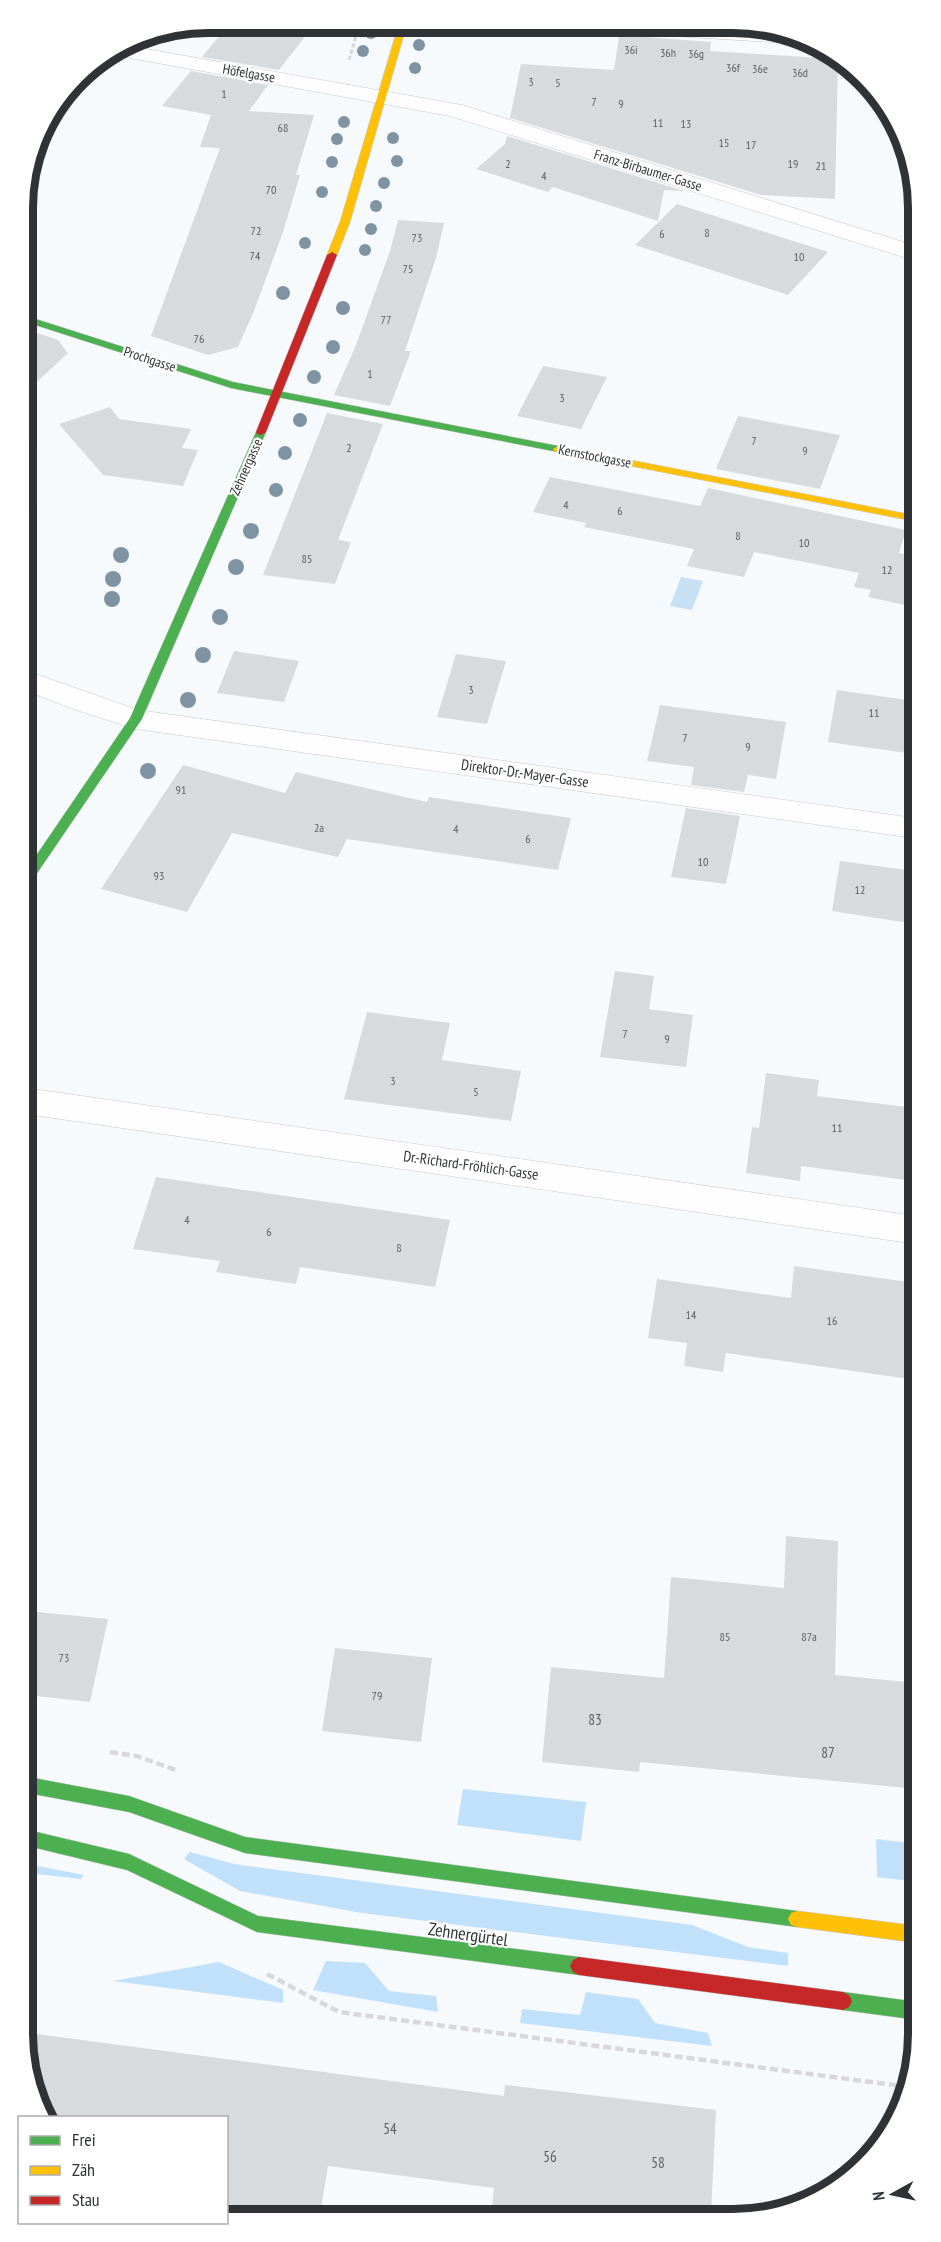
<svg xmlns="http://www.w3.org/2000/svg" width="941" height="2242" viewBox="0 0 941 2242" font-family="'PT Sans Narrow',sans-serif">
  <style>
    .green { fill: #c1e1fa }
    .water { fill: #c8e0f4 }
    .building { fill: #d8dbdd }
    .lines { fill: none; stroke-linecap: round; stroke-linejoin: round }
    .street-casing { stroke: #c6c8cb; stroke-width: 1 }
    .fast-casing { stroke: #c6c8cb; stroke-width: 1 }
    .slow-casing { stroke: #c6c8cb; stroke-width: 1 }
    .jam-casing { stroke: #c6c8cb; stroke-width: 1 }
    .path-far1 { stroke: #d8d8da; stroke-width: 3; stroke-dasharray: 4.5 2; stroke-linecap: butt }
    .path { stroke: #d8d8da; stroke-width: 4.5; stroke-dasharray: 8 4; stroke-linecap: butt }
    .street { fill: #fefeff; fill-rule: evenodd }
    .fast { fill: #4caf50; fill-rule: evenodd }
    .slow { fill: #ffc107; fill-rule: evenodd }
    .jam { fill: #c62828; fill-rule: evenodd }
    .tree { fill: #7e94a3 }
    .labels { text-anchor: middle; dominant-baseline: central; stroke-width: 4.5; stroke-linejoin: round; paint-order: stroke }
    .number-label { font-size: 12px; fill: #5a5d60 }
    .far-street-label { font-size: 14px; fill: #303336; stroke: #fff }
    .street-label { font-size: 15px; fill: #303336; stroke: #fff }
    .near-number-label { font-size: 15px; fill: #5a5d60 }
    .near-street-label { font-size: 18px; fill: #303336; stroke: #fff }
    .rim { fill: none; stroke: #303336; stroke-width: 8 }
  </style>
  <rect width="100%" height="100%" fill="#f7fafc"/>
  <!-- green -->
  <path class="green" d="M463,1789L586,1802L581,1841L457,1825Z
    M876,1839L917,1844L918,1882L877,1877Z
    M190,1852L234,1864L692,1925L748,1947L788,1953V1966L362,1913L240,1891L184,1859Z
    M28,1864L84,1875L81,1879L28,1873Z
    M326,1961L365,1963L389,1991L436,1996L438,2012L313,1990Z
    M219,1962L283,1990V2003L113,1981Z
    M586,1992L638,1999L655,2023L708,2033L712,2046L520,2023L522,2009L580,2015Z"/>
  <!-- water -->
  <path class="water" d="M681,577L703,581L692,610L670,606Z"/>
  <!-- building -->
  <path class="building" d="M230,23H283L278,29L307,34L279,70L202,57Z
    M631,36L711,42L710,51L838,59L835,199L761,195L510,118L521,64L614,70L619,37Z
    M191,71L268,85L249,111L314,115L296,175H300L283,232L254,311L238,347L208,355L151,336L220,148L200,147L211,115L162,106Z
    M507,136L684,191L664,190L658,221L553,187L548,192L476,169L505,144Z
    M677,204L828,252L788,295L635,245Z
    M398,220L444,223L436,258L405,351H411L390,406L334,395L356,345L390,251Z
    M23,328L58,340L68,353L24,394Z
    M543,366L607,377L581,429L517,416Z
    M110,407L119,419L191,429L182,448L198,450L183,486L103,475L59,424Z
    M327,413L383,424L338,540L351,542L335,584L263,575Z
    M738,416L840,435L820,489L716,469Z
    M550,477L700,506L708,488L906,530L899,553L913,556L914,607L868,597L871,590L854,587L859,573L754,552L744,577L687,566L694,549L584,527L586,523L533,512Z
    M234,651L299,661L284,702L217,693Z
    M456,654L506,661L487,724L437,717Z
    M837,690L914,701V754L828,742Z
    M660,705L786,722L776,779L748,775L744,792L691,785L694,767L647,761Z
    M183,765L285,793L296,772L427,802L429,797L571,818L558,870L347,839L338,857L232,833L187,912L101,889Z
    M686,808L740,816L726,884L671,877Z
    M840,861L914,871L915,924L832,911Z
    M615,971L654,976L649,1009L693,1015L686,1067L600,1057Z
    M367,1012L450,1023L442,1060L521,1071L511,1121L344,1099Z
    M766,1073L819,1080L817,1096L915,1108L913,1181L801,1166L800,1181L746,1173L752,1127L759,1128Z
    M156,1177L450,1220L435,1287L300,1267L296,1284L216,1272L220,1261L133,1249Z
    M794,1266L916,1283V1380L726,1353L723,1372L684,1366L687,1343L648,1338L657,1279L791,1298Z
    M786,1536L838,1541L835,1675L917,1683V1789L640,1762L639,1772L542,1762L551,1667L664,1678L671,1577L784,1588Z
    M27,1611L108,1619L90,1702L28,1695Z
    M335,1648L432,1658L421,1742L322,1731Z
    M29,2033L504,2096L505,2085L716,2110L711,2214L491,2215L494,2188L328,2166L320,2215L226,2216V2118H49L29,2082Z"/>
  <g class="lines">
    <defs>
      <path id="street" d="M580,25L702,26L782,30L812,41L803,44L590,31L583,29Z
        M124,45L462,105L913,245V260L450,116L108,54Z
        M24,670L138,710L914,818V838L136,729L76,710L24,690Z
        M26,1088L916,1216V1244L26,1114Z"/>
      <path id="fast" d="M23,315L233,382L558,446L563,449L558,452L231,388L23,321Z
        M261,429L266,432L142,719L29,885L25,886V872L130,718L256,432Z
        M28,1777L129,1796L245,1837L797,1911L803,1913L806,1919L803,1925L797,1927L245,1853L129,1812L28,1793Z
        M28,1830L129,1854L258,1916L579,1957L585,1960L588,1966L585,1972L579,1975L257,1932L127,1870L28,1846Z
        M843,1992L918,2002V2020L843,2010L837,2007L834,2001L837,1995Z"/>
      <path id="slow" d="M399,24H407L350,222L337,255L329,257L327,255L340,222Z
        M558,446L913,515V521L554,451L553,449Z
        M797,1911L918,1926V1943L797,1927L791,1925L788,1919L791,1913Z"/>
      <path id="jam" d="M332,252L337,255L266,432L261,435L257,434L256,432L327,255Z
        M579,1957L843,1992L849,1995L852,2001L849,2007L843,2010L579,1975L573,1972L570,1966L573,1960Z"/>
    </defs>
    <!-- street casing -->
    <use href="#street" class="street-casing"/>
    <!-- fast casing -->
    <use href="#fast" class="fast-casing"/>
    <!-- slow casing -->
    <use href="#slow" class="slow-casing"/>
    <!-- jam casing -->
    <use href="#jam" class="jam-casing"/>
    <!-- path-far1 -->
    <path class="path-far1" d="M349,60L360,23"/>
    <!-- path -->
    <path class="path" d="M110,1752L137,1756L178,1771
      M267,1974L339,2012L909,2087"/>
    <!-- street -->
    <use href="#street" class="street"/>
    <!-- fast -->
    <use href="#fast" class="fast"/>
    <!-- slow -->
    <use href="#slow" class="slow"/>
    <!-- jam -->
    <use href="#jam" class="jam"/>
  </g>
  <!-- trees -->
  <g class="tree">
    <circle cx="371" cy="33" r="6"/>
    <circle cx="419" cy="45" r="6"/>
    <circle cx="363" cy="51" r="6"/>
    <circle cx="415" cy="68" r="6"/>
    <circle cx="344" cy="122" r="6"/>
    <circle cx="393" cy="138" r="6"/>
    <circle cx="337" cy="139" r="6"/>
    <circle cx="397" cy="161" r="6"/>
    <circle cx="332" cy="162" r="6"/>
    <circle cx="384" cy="183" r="6"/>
    <circle cx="322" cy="192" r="6"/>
    <circle cx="376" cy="206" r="6"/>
    <circle cx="371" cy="229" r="6"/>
    <circle cx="305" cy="243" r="6"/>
    <circle cx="365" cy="250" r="6"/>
    <circle cx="283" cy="293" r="7"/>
    <circle cx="343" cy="308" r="7"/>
    <circle cx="333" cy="347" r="7"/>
    <circle cx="314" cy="377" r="7"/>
    <circle cx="300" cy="420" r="7"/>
    <circle cx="285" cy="453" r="7"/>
    <circle cx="276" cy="490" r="7"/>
    <circle cx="251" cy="531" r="8"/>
    <circle cx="121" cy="555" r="8"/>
    <circle cx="236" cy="567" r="8"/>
    <circle cx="113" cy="579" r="8"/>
    <circle cx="112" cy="599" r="8"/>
    <circle cx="220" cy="617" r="8"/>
    <circle cx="203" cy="655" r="8"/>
    <circle cx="188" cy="700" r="8"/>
    <circle cx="148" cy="771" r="8"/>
  </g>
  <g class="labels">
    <!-- number labels -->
    <g class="number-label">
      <text x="631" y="49">36i</text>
      <text x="668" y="52">36h</text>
      <text x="696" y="53">36g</text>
      <text x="733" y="67">36f</text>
      <text x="760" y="68">36e</text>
      <text x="800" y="72">36d</text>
      <text x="531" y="81">3</text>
      <text x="558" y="82">5</text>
      <text x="224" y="93">1</text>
      <text x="594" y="101">7</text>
      <text x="621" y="103">9</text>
      <text x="658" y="122">11</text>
      <text x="686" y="123">13</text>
      <text x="283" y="127">68</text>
      <text x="724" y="142">15</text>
      <text x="751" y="144">17</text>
      <text x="508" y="163">2</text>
      <text x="793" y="163">19</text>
      <text x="821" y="165">21</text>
      <text x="544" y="175">4</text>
      <text x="271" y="189">70</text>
      <text x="256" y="230">72</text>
      <text x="707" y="232">8</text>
      <text x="662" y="233">6</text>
      <text x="417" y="237">73</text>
      <text x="255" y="255">74</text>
      <text x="799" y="256">10</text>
      <text x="408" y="268">75</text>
      <text x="386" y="319">77</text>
      <text x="199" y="338">76</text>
      <text x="370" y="373">1</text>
      <text x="562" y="397">3</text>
      <text x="754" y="440">7</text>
      <text x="349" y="447">2</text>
      <text x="805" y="450">9</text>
      <text x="566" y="504">4</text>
      <text x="620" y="510">6</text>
      <text x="738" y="535">8</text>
      <text x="804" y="542">10</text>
      <text x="307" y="558">85</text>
      <text x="887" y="569">12</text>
      <text x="471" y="689">3</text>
      <text x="874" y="712">11</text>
      <text x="685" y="737">7</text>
      <text x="748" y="746">9</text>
      <text x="181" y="789">91</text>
      <text x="319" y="827">2a</text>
      <text x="456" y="828">4</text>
      <text x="528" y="838">6</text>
      <text x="703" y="861">10</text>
      <text x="159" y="875">93</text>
      <text x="860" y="889">12</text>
      <text x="625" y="1033">7</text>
      <text x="667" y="1038">9</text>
      <text x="393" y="1080">3</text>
      <text x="476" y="1091">5</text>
      <text x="837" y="1127">11</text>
      <text x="187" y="1219">4</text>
      <text x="269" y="1231">6</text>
      <text x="399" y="1247">8</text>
      <text x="691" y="1314">14</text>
      <text x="832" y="1320">16</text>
      <text x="725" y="1636">85</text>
      <text x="809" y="1636">87a</text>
      <text x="64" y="1657">73</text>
      <text x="377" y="1695">79</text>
    </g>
    <!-- far-street labels -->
    <g class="far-street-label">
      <text transform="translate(249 73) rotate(10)">Höfelgasse</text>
      <text transform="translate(648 170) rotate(17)">Franz-Birbaumer-Gasse</text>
      <text transform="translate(150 359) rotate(18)">Prochgasse</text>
      <text transform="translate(595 456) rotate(11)">Kernstockgasse</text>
      <text transform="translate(246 467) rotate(-66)">Zehnergasse</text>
    </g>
    <!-- street labels -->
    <g class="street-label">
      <text transform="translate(525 773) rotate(8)">Direktor-Dr.-Mayer-Gasse</text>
      <text transform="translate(471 1165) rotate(8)">Dr.-Richard-Fröhlich-Gasse</text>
    </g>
    <!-- near-number labels -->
    <g class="near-number-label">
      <text x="595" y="1719">83</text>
      <text x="828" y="1752">87</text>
      <text x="390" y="2128">54</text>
      <text x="550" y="2156">56</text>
      <text x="658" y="2162">58</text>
    </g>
    <!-- near-street labels -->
    <g class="near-street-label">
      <text transform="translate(468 1934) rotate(8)">Zehnergürtel</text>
    </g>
  </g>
  <!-- crop -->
  <path d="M0 0H941V2242H0ZM208 33H733A175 175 0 0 1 908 208V2034A175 175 0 0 1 733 2209H208A175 175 0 0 1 33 2034V208A175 175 0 0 1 208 33Z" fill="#fff" fill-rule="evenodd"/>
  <path class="rim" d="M208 33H733A175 175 0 0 1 908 208V2034A175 175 0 0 1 733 2209H208A175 175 0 0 1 33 2034V208A175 175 0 0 1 208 33Z"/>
  <!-- legend -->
  <rect x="18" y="2116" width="210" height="108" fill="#ffffff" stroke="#acadaf" stroke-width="1.5"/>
  <rect x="30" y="2136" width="30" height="9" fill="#4caf50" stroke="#acadaf" stroke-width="1.5"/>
  <text x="72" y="2146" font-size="18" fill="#303336">Frei</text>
  <rect x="30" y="2166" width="30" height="9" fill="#ffc107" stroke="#acadaf" stroke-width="1.5"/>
  <text x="72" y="2176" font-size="18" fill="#303336">Zäh</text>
  <rect x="30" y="2196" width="30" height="9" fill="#c62828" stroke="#acadaf" stroke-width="1.5"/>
  <text x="72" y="2206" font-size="18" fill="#303336">Stau</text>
  <!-- north arrow -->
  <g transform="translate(893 2194) rotate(262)" stroke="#ffffff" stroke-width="4.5" paint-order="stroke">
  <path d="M0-4.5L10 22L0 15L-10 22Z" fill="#303336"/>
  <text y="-9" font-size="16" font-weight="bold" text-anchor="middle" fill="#303336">N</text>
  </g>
</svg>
